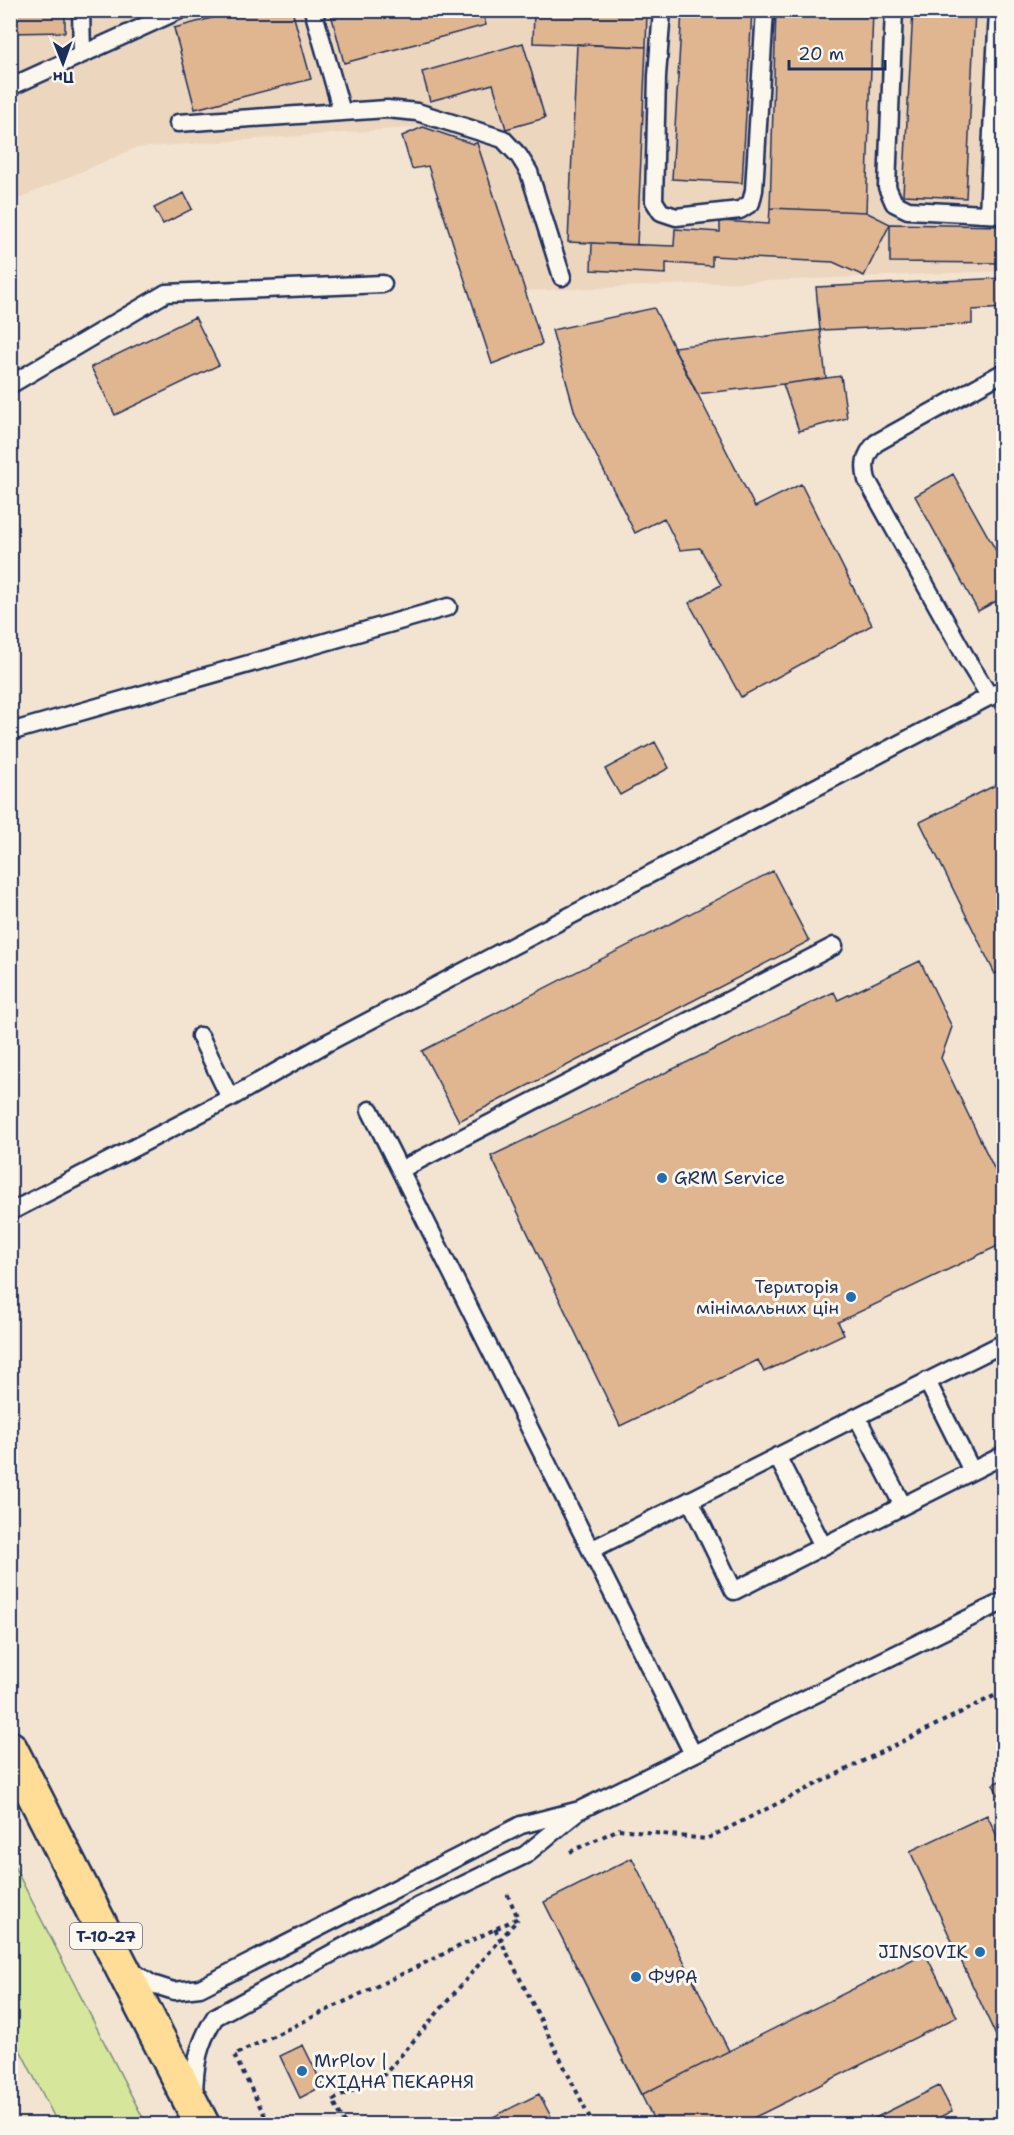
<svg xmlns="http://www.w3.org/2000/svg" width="1014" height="2135" viewBox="0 0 1014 2135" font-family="'Shantell Sans',sans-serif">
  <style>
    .built { fill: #edd6be }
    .green { fill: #d6e79b; stroke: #788b7c; stroke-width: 1.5 }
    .building { fill: #e0b691; stroke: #1b2f5e; stroke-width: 1.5 }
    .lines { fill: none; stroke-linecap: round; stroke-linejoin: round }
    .service-casing { stroke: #1b2f5e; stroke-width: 21 }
    .trunk-casing { stroke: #1b2f5e; stroke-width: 38 }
    .path { stroke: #1b2f5e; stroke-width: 4; stroke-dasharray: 4.5 4.5; stroke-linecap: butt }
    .service { stroke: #fbf7ec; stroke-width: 16 }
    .trunk { stroke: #ffdd96; stroke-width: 33 }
    .poi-dot { fill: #1f6fb2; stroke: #fbf7ec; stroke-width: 2 }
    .labels { text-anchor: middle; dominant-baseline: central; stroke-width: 6; stroke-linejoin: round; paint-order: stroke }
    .shield { fill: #fbf7ec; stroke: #5e6b89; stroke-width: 1.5 }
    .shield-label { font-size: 16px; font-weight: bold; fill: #1b2f5e }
    .poi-label { font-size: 18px; fill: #1b2f5e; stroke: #fbf7ec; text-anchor: start }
  </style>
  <rect width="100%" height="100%" fill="#f3e4d1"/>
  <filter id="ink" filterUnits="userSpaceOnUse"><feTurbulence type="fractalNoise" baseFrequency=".0167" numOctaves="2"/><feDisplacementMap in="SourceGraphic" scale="12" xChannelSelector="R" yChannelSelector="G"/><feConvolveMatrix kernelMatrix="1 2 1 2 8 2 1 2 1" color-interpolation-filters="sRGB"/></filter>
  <g filter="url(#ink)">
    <!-- built -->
    <path class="built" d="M11,11H1003V271L525,291L477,143L423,127L136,148L11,202Z"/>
    <!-- green -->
    <path class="green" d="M11,1860L146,2124H58L11,2032Z"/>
    <!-- building -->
    <path class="building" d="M10,10H65V32L10,33Z
      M242,10H292L311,79L195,109L174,28Z
      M330,10H482L486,25L344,63Z
      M534,10H647L646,47L533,43Z
      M682,10H752L742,183L672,179Z
      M776,10H873L866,212L770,208Z
      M913,10H975L966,198L903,195Z
      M523,43L545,118L506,129L493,84L430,101L422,72Z
      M577,44L646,47L637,245L568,242Z
      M423,127L473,144L477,143L542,343L540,345L492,364L428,166L412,169L402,136Z
      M184,193L192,209L163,224L154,208Z
      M770,208L866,212L890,224L864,276L833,262L712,256V266L666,263V274L591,270L592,243L674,246L675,229L720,232V221L769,224Z
      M890,224L1004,226V263L890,262Z
      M1004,278V308L972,310V324L820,330L816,287Z
      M654,308L755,507L801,484L872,625L741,697L689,603L721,585L700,548L680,550L664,518L635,533L575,413L552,330Z
      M195,317L219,365L115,415L91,367Z
      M820,330L826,378L783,384L697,394L673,347Z
      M841,376L847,418L799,431L783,384Z
      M953,474L1004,565V597L978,611L915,496Z
      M655,742L669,768L620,795L605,769Z
      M1004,781V969L995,974L920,822Z
      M773,871L809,941L459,1121L422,1051Z
      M920,961L952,1027L941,1058L1004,1189V1243L838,1322L844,1334L764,1372L758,1360L620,1426L491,1156L834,992L838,1000Z
      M1004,1779V1807L993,1784Z
      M987,1815L1004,1851V2053L910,1851Z
      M632,1858L729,2051L925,1953L957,2017L741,2124H656L544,1902Z
      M632,1858L729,2051L641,2095L544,1902Z
      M303,2045L323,2086L300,2098L280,2056Z
      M939,2086L952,2111L926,2124H863Z
      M539,2094L555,2124H479Z"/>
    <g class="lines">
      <defs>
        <path id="service" d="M81,10L82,54
          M313,10L342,112
          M662,10L657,76L654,201L661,212L676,217L740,210L751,203L754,190L765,10
          M894,10L887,187L894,203L908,210L1004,215
          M10,87L180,10
          M178,123L387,109L417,112L503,139L519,156L529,172L562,277
          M988,214L998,10
          M10,385L166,293L383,284
          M990,697L969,663L867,480C863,464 865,455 876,443L1004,372
          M10,732L448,607
          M200,1036L230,1098
          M370,1110L693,1754
          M400,1170L834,946
          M10,1212L230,1098L325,1044L1004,689
          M927,1381L972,1471
          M857,1417L903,1506
          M777,1456L823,1546
          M690,1500L734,1591L1004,1455
          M591,1550L1004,1343
          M130,1970L152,1984L174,1991L200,1988L521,1825L580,1810L1004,1601
          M194,2094C195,2063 198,2044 215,2017L411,1910L525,1855L575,1814"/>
        <path id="trunk" d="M10,1748L202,2124"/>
      </defs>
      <!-- service casing -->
      <use href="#service" class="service-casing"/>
      <!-- trunk casing -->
      <use href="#trunk" class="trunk-casing"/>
      <!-- path -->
      <path class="path" d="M570,1852L619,1829L706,1839L1004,1691
        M495,1929L593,2124
        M269,2124L234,2055L518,1918L506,1891
        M345,2124L333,2100L385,2074L518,1919"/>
      <!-- service -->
      <use href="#service" class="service"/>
      <!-- trunk -->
      <use href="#trunk" class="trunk"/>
    </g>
  </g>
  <!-- markers -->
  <g class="poi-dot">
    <circle cx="662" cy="1178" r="6"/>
    <circle cx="851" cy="1297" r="6"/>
    <circle cx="980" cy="1952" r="6"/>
    <circle cx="636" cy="1977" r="6"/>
    <circle cx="302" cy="2071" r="6"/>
  </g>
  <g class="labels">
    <!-- shield labels -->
    <rect class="shield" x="70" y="1923" width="72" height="26" rx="4.5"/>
    <g class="shield-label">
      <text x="106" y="1936">Т-10-27</text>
    </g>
    <!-- poi labels -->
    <g class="poi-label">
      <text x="674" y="1178">GRM Service</text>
      <text x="839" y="1287" text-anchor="end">Територія<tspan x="839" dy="21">мінімальних цін</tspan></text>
      <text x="968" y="1952" text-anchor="end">JINSOVIK</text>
      <text x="648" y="1977">ФУРА</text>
      <text x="314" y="2061">MrPlov |<tspan x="314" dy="21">СХІДНА ПЕКАРНЯ</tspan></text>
    </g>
  </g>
  <!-- margin -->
  <rect width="1014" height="2135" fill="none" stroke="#fbf7ec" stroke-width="36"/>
  <rect x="18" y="18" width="978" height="2099" fill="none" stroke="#1b2f5e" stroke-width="2" filter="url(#ink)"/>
  <!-- north arrow -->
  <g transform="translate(63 63) rotate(179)" stroke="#fbf7ec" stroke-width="4.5" paint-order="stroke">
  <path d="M0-4.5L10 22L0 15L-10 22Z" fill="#1b2f5e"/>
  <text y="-9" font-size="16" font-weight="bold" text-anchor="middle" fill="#1b2f5e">Пн</text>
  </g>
  <!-- scale -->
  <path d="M789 60v9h96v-9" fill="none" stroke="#1b2f5e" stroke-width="3"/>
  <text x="798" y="60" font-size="18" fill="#1b2f5e" stroke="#fbf7ec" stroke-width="4.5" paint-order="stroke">20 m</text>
</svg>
